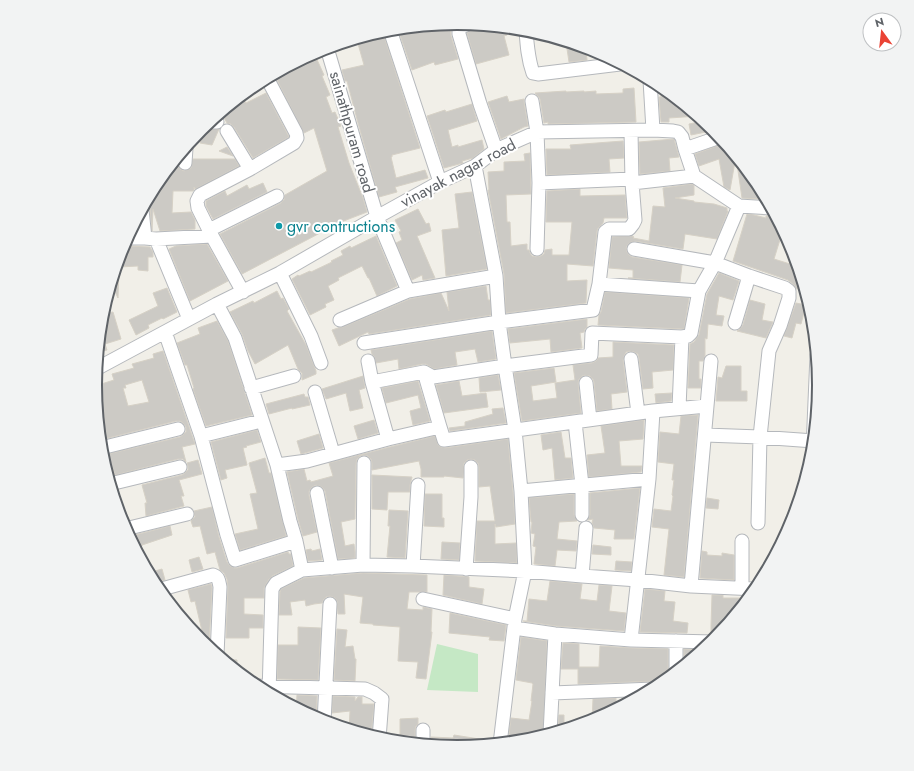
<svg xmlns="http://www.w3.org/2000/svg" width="914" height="771" viewBox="0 0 914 771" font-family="Jost,sans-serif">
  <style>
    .green { fill: #c5e8c5 }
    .building { fill: #cccac5; stroke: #d6d1c6; fill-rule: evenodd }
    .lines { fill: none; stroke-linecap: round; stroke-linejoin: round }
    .minor-casing { stroke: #b5b8bc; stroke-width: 15 }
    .minor { stroke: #fff; stroke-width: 13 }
    .culture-dot { fill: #0f9aa8; stroke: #fff; stroke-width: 1.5 }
    .labels { text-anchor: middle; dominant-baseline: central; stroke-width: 4; stroke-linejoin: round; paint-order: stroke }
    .street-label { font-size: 16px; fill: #5f6368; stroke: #fff }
    .culture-label { font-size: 16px; fill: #0d838f; stroke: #fff; text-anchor: start }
    .rim { fill: none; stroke: #5f6368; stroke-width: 2 }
  </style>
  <rect width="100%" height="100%" fill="#f1efe8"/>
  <!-- green -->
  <path class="green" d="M437,644L478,654V692L427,690Z"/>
  <!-- building -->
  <path class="building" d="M450,24L451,36L458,59L435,65L434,62L412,70L398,29Z
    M480,25L507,28V35L504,36L509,55L476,64L467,33L475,29L477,26Z
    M383,33L420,148L392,155V157H391L396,178L425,170L428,178L395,187L397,192L379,197L358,123L347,81H345L342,70L364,65L357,40Z
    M566,42L586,48L587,60L569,62Z
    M314,53L324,75L322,76L330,95L326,97L332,113L335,112L341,126L338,127L349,163L363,198L367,212L341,222L242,274L220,234L281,203L284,200L285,195L327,171L314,128L304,133L274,74Z
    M660,85L667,91L698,116L669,118V122H661L659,97H661Z
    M634,88L636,122L548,124V122L544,123L540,99L538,96L535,93L566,91V92L584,91V92L596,91V94L623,93V89Z
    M266,93L289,137L253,158L234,127L231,124L227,123L224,118L219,114L242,97L246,103Z
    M507,96L509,102L524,99V102L528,126L524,127L501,139L488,102Z
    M472,104L477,121L448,130L452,147L458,145V147L482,140L484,149L473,158L462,161L463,163L444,168L427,116L445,110L446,112Z
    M704,121L714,130L707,133L706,132L691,135L689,124Z
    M203,127L205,129L209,130L219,129L212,145L200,143L201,140H192Z
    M674,139L679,157L669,158L670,171L640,174L639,142Z
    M623,141L624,158L609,159L610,172L547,175L546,149H571L570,145Z
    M725,143L736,156L730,190L724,187L719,159L699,166L695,154Z
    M227,147L233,156L219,151Z
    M530,153L531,194L506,195L507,222H510L511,246L527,244V250H529L530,253L532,256L536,257L541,256L544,254L545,250L552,249V255H569L572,222H546L547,191L580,189V196L625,195L627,218H604L603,223L598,228L597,231L593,266L567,264V281L587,280L586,303L506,313L504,274L488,190H489L488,172L504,171V162L525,161L524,154Z
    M736,157L757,182L759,199L742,198Z
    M176,159H177L178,167L180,169L184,171L188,170L191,168L193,159H235L239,166L195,189L194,187V190L193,191H173L172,213L191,212L195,220V229L160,231L153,209L152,231L150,209L149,206L146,203L156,184Z
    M263,183L267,192L213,219L206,206V201L225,191L227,196L247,185L249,189Z
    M692,184L694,185V195L675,198L694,201V202L714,204L727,208V211H728L717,239L685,234L683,249L635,241L631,242L628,244L626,248L627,252L629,255L632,257L682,265L680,282L628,278H633V270L609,268L612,237L632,236L634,237L633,238L649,241L653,206L665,207L663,188Z
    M472,192L487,269L446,276L442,230L459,228L455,194Z
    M418,209L426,224L429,223L431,231L417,236L435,278L423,280L422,275L412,280L396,243L402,240L399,232L401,231L395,220Z
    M747,214L754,215L766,218V216H775L783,230L774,259L790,264V262L797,264L802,278L798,289L796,288L794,285L788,280L733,261Z
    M376,236L397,286L377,296L369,278H368L362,266L338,278L339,280L328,286L334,300L325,304L326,307L310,315L292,279L298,275L299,276L310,271L311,272L332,262L331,261L343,255L341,251L350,246L351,248Z
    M207,244L228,281L190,301L169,249L176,246Z
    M123,245L127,246L150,247L153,252V257H148V271L138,270V266L119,267L118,298L111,284Z
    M719,273L739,281L733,300L719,296L716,315L724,316L722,326L708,324L707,339L705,338V356L703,361H699V379H701V388H688L690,344L694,342L699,335L707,294Z
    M486,286L488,300H490L491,315L369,334L368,332L339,346L332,330L338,328L343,327L410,299L441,293L449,311L447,292Z
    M167,288L177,312L163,319L162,318L148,325L149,328L136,335L129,320L158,306L153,293Z
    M277,291L281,299L283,298L289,309L287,311L306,345L316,371V374L302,380V373L298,369L288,345L255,364L248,351L242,334L230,312L253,301L254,303Z
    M605,292L689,298L684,329L598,325L599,315L601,312Z
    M750,300L765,304L762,320L773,322L766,338L737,331L740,329L743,325Z
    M796,303L806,305L801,324L796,323L792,338L784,336Z
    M113,312L121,339L105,344L107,350L98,352L102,314Z
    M587,319V327L585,329L584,332L580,333L582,348L551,352L550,339L510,343L508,329Z
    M217,321L228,341L252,415L206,426L193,389L194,388L187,365H185L177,343L200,334L198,328Z
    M492,331L496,359L478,362L475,349L455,352L457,365L434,369L426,364H422L399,369L398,359L376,363L374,356L372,354L371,350Z
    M613,342L674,345L673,370L652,372L653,388L643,389L639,358L638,354L634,352L630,351L626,352L624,356L623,360L627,392L611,394L612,409L597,411L594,382L593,379L590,376L585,375L582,376L579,379L578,383L581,413L522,421L514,373L554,368L556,382L531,386L533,401L557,398L555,383L575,380L573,365L592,363L596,361L598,358L613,357Z
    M163,351L195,444L182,447L186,462L183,459H178L115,475L108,454L180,437L184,434L186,432V427L183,423L180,421H176L104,439L98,417L95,386L114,380L112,374L134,368L132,364L154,358L153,354ZM142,380L149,402L128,406L123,388H126L125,385Z
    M726,366H741V391H747V401H716L718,377L722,378Z
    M498,375L501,390L480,392L479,378Z
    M363,376L365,388L359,390L363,408L350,411L346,393L326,399L322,389Z
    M418,381L430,421L413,425L410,411L421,408L418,395L386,403L382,388Z
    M459,381L462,396L486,393L488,407L444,413L436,385Z
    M672,393L671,401L656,403L655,394Z
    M304,394L305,397H308L310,405L292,409V408L269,414L266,404Z
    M503,408L506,423L450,431L449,428L465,426V422L493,414L492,409Z
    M698,415L684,577L664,575L669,529L652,527L654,509L671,511L673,496L672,495L674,480H672L674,464L658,462L660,432L679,434L681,416Z
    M374,420L378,433L358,439L354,426Z
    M644,420L643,439L619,441L621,466H642L641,472L589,477L587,455L605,453L601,426Z
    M257,430L261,442L246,446L247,447L243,448L247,465L225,470L227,478L221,480L211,442Z
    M561,432L565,458H571L573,478L555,480L552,448L543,450L541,435Z
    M319,434L323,448L301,454L297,441Z
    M435,436L438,445L441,447L445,448L508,439L513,492L515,524L496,527L495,524V544L516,543L517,563L475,561L477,521H495L490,486L479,487V467L478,463L475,460L471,459L467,460L464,463L463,478L444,476V477H421V469L419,461L372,470V463L371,459L368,456L364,455L360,456L357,459L356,463L355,519L341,522L345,546L354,544L355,552V558L338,559L325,491L323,488L320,486L316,485L312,487L309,491V495L317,532L303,536L298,519L287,472L304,469L307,481L310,480L311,482L333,476L329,463L390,447Z
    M265,458L269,473H271L286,536L240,550L235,534L258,529L250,494L257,493L249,463Z
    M198,460L202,474L179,480L184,496H181L184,506L146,516L145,503H147L142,485L182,475L185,473L188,470V466L187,463Z
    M372,475L412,477L410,485V492H388L387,510L372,509Z
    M640,488L634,539H614L615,530L594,528L592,523L593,519L588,520L590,515V493Z
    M425,494H442V518H444V527L424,526Z
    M574,494V515L577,521L559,522L557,539L577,541L576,551L557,550L555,566L534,564L536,547L533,546L535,534L531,533L532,522H531L529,498Z
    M707,498L719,500L718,509L706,508Z
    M212,507L219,537L227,562L230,566L234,568H237L288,552L289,554H291L293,566L272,576L269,579L264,588V598H244V614L263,615V628H249V638H226L228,587L227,579L224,573L220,570L215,552L207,554L200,526L193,527L191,521L195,517L194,511Z
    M389,510L408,511L405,558L387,557L390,526H388Z
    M170,526L172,535L142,545V546L135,548L133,544L131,536Z
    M442,542L460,543L459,560L441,559Z
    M593,545L611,547V555L592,554Z
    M311,549L312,551L320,549L322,560L308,561L306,550Z
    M702,551L707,552V555L722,556V553L734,555V580L700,578Z
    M199,557L203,569L192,572L189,560Z
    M616,561L632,562L631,571L615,570Z
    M162,569L165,580L154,583L148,573Z
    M363,573L427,575V592H409L407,609L423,610V607L432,609L431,632H432L426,679L416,678L418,662L398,661L400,627L373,625V624L360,623L363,597L344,594L345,614H338L337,601L335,598L330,596L326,597L324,599L322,603L314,604L306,606L305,600L290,602L292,615H279L280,592L281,589L304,578Z
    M444,575L469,577V587L484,589L482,604L443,595Z
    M550,581L582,584L580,599L597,601L599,585L612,586L609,611L626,613L624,631L556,626L523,621H527L529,599L547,601Z
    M211,584L212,588L209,644L205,645L201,642L194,633L202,631L195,601L191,602L188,590Z
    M645,589L665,591L664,601L675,602L673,621L688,623L687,633L640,632Z
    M712,595H723V598H740V599H749L718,636L711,634V626Z
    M450,613L506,625L504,641L489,640L490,637L449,633Z
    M298,627L321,628L318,680L277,679L278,645H298Z
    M337,629L347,630L345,647L353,646L355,659H356L355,681L334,680Z
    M521,637L547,641L543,737L527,741L508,743L511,718L529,720L532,701H531L533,684L532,683L516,680Z
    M563,643L579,644V667H599L600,646L631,648L668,649V672L670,677L664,682L654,681L578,684V669H561Z
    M684,649L704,650L684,666Z
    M224,659L237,660V671L223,660Z
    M297,695L317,696L316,719L296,709Z
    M333,696L355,697V701L358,697H362V704H374L371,736L349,730L350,711L332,713Z
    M616,698V710L592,721L593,699Z
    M559,715H564V730L558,732Z
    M418,718V724L416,726L415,730V742H400V719Z
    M454,735L492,741V745L457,748L431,745V737L453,738Z"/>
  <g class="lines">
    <defs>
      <path id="minor" d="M469,24L461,27L459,30V34L480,104L496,150
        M390,30L440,182
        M526,30C527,45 528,59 533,73L538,74L620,64
        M327,48L377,217L408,291L496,276
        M650,80L653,130
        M532,101L537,132L539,183L537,249
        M209,122H217
        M227,131L250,169
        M685,149L720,137
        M185,163L186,148
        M475,166L496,276L499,322L505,366L515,430L521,491L525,571L515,619L500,744
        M539,183L632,179
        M632,183L694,176
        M142,210L145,238
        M209,230L277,196
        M127,238H145L156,239L212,236
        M156,239L189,319
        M634,249L715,263L749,276L785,288L789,291V298L780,326L769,351L760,437L758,523
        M280,273L311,336L321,363
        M599,284L699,291
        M243,292L212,236L198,208L197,201L200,195L250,169L294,143L297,138L296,133L267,78
        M217,304L235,338L277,465L290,521L296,541L302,570
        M340,320L408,291
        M735,323L749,276
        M165,332L201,436L227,535L235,560L296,541
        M364,343L499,322L593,310L599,284L605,232L609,229H629L633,224L635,220L632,183L631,131
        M631,359L638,413
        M368,361L372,382L388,439
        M96,369L217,304L280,273L377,217L440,182L475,166L496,150L537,132L653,130L673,131L678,132L682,137L685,149L694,176L739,206L771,208
        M424,372L440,427
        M372,382L424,372L433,377L505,366L591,355L592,333L682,337
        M586,383L590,420
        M251,388L294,376
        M315,392L333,453
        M679,408L682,337L688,336L691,333L699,291L715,263L739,206
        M575,422L582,485V515
        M705,435L760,437L814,441
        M201,436L261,421
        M101,448L178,429
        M813,448L817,355
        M277,465L307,461L388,439L440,427L444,440L653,411L707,406
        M110,484L180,467
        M521,491L649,479
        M317,493L332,568
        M125,529L187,514
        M363,565L364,463
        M413,566L418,485
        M466,569L471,497V467
        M582,576L586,528
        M691,586L711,361
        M742,588V541
        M158,590L213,575C219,577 219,582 220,587L217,655
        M423,599L515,619
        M514,628L555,634L631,640L713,642
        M631,640L649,479L653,411
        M676,672V641
        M254,686L365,689L374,693L382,699L379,739
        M552,693L654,689
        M269,694L272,589L276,583L302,570L363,565L413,566L525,571L582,576L638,580L691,586L757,589
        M324,722L330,604
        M550,734L555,634
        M423,745V730"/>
    </defs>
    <!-- minor casing -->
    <use href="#minor" class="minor-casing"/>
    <!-- minor -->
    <use href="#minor" class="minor"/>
  </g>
  <!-- markers -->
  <circle class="culture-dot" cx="279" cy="226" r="4"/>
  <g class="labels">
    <!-- street labels -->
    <g class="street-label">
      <text transform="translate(352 132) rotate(74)">sainathpuram road</text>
      <text transform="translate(458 173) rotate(-28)">vinayak nagar road</text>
    </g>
    <!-- culture labels -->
    <g class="culture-label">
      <text x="287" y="226">gvr contructions</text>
    </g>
  </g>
  <!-- crop -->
  <path d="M0 0H914V771H0ZM102 385a355 355 0 1 1 710 0a355 355 0 1 1-710 0Z" fill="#f2f3f3" fill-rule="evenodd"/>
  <path class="rim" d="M102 385a355 355 0 1 1 710 0a355 355 0 1 1-710 0Z"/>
  <!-- north arrow -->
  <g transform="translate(882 32) rotate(345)"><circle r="19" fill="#ffffff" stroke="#bfc1c3"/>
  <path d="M0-3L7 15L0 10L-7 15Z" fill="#ea4335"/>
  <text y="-6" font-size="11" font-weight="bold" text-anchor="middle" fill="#5f6368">N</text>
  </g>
</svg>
